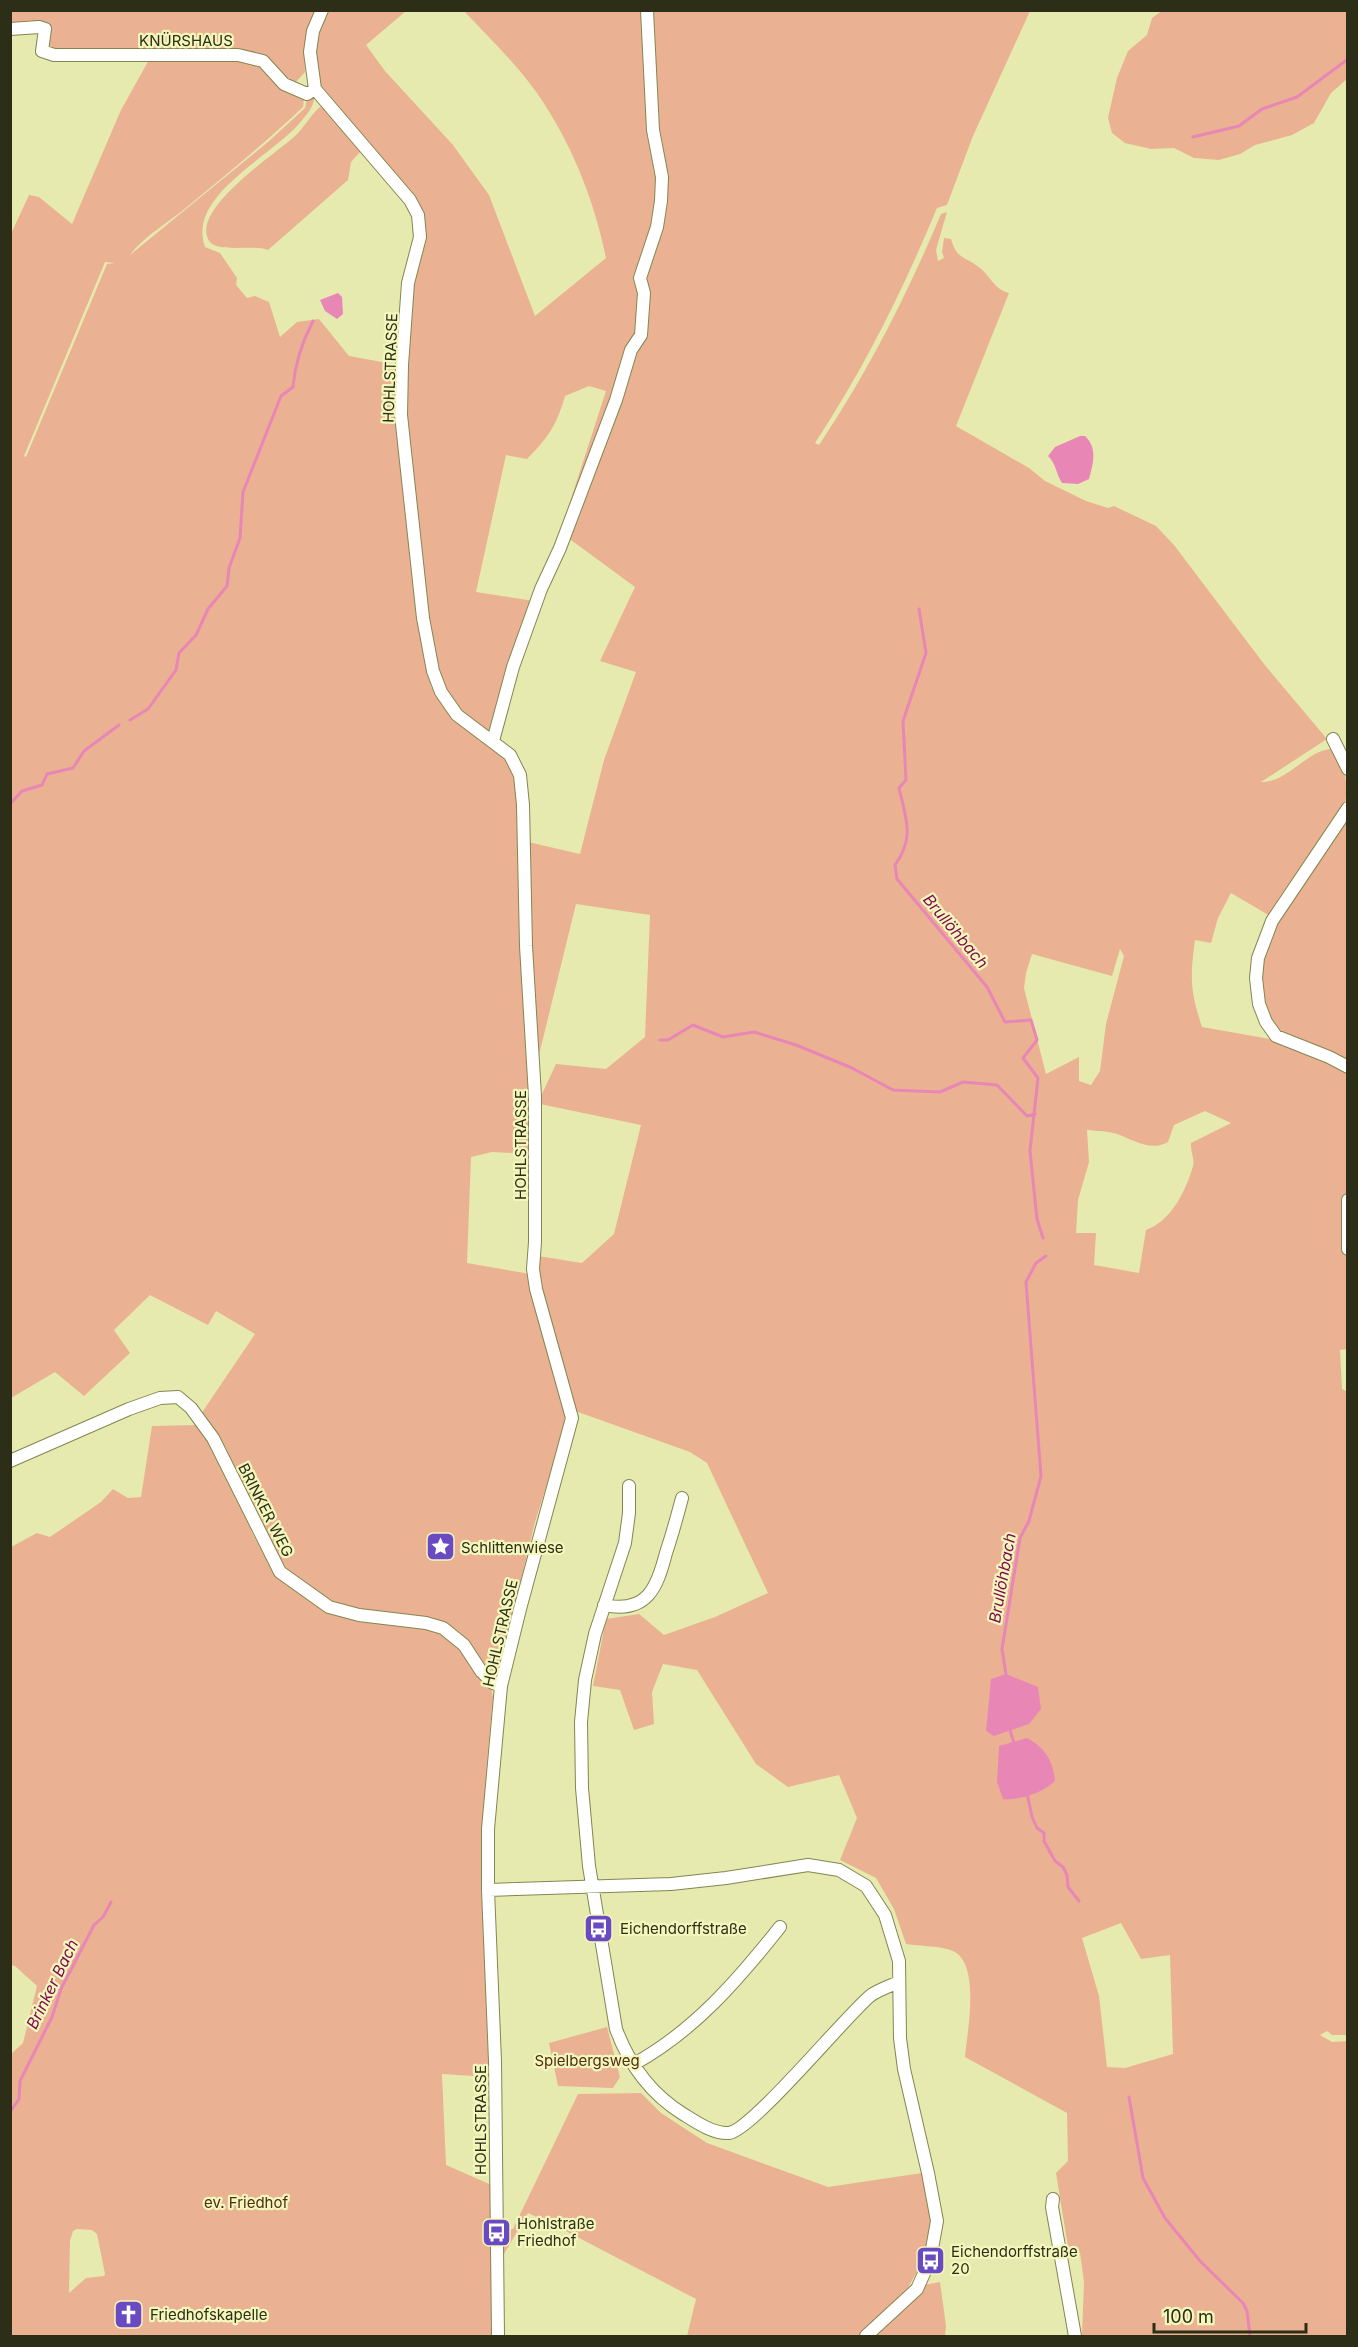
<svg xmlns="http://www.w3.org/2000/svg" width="1358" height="2347" viewBox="0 0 1358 2347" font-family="Inter,sans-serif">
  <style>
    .green { fill: #eab292; fill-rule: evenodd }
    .water { fill: #e887b5 }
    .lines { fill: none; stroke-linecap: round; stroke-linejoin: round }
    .stream { stroke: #e887b5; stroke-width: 3 }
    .minor-casing { stroke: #848650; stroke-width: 14 }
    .minor { stroke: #fff; stroke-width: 12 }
    .labels { text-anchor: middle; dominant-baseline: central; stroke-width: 4.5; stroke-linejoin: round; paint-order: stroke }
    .street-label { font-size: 15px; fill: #2d2e17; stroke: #f3f7bc }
    .poi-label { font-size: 15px; fill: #2d2e17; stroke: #f3f7bc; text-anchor: start }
    .park-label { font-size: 15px; fill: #512d16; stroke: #f3f7bc }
    .water-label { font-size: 16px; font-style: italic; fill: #7e0651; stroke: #f3f7bc }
  </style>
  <rect width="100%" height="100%" fill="#e6eaaf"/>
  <!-- green -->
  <path class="green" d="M1163,10L1347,11V79L1331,93L1314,123L1292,135L1255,145L1240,154L1219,160L1194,158L1174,148L1151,149L1125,143L1112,133L1108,118L1117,78L1128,51L1147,35L1152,18Z
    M11,11H317L304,51L305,72L295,83L276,70L271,62L48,50L49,28L45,23L11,27Z
    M321,11H406L366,45L385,71L453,145L489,195L535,316L606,258C595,204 575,152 545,105C523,70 492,41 464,11H1030L973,136L947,205L937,208C903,290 864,369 815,443L819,445C868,372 907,295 941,214L947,212L936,250L938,261L944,258L942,252L944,238L951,239C957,260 965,256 980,268C991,277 994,289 1009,293L956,426L1029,468L1045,481L1086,501L1108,508L1114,506L1156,526L1174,545L1264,664L1327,739L1261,782C1287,783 1305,752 1330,749C1347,760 1348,787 1345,805L1270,916L1231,893L1218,918L1211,943L1195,940C1190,977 1190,991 1202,1027L1270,1039L1305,1051C1297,1046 1284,1040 1278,1033C1257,1010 1254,944 1278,923L1277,919L1347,817L1348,1349L1340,1350L1342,1389L1348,1392V2035H1332L1327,2031L1320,2035L1332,2042L1347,2041V2336H1082L1084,2282L1080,2253H1069L1056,2173L1068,2161L1067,2113L965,2057C967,2033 981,1964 953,1951C941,1946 919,1946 906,1944L894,1909L876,1878L840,1860L857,1818L839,1775L788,1787L756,1764L697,1670L663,1664L652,1692L654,1724L634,1730L620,1690L593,1686L606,1619L639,1614L664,1635L715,1617L768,1593L707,1463L690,1452L578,1412L565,1404L568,1418L535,1522L499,1671L496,1674L444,1626L361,1612L332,1605L283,1572L262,1532L251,1531L275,1575L327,1609L441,1630L460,1646L491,1688L493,1697L487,1762L481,1864L489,2077L442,2074L446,2165L496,2187V2232L513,2229L578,2094L641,2093L661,2113L707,2143L828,2187L922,2173L931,2220L923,2260L908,2288L940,2282L946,2326L945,2336H687L696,2299L558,2227L528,2213L504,2254L496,2258L498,2336H11V2054L23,2043L37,1986L15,1966L11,1965V1547L37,1533L50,1537L101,1502L113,1489L128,1498L141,1497L152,1426L198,1425L202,1429L213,1450L228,1451L201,1414L255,1334L216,1311L208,1325L150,1295L114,1330L130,1353L84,1396L55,1372L11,1398L10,236L29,195L39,197L72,224L121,110L150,58L254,61L286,92L304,99L303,107C266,142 226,175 187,207C169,222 143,237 130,255L268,142L305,108L307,98L314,99C313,107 308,113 303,119C276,155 186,194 205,247L220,253L237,278L236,285L247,298L255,296L269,302L280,337L297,322L319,319L349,356L398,365L414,577L431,687L454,716L503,754L519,789L518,897L531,1098V1154L492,1152L471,1157L467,1263L530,1274L538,1256L582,1263L614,1234L641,1125L540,1104L541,1096L556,1064L606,1069L645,1037L650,915L576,904L537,1063L528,842L580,854L604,760L636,672L600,661L635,587L571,540L559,536L606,391L589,386L565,396C557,425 547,439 527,459L506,455L476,592L534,601L491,736C461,713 450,706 436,669L406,452L408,307L423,218L317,85L314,53ZM105,262L115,263L107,264L26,457L24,456ZM1120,949L1124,956L1106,1024L1100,1071L1091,1085L1079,1081V1057L1046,1074L1024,988L1026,973L1032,954L1112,976ZM1205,1111L1231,1123L1191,1143C1190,1151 1195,1159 1193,1166C1186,1191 1171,1221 1146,1230L1139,1273L1094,1265L1096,1233H1076L1078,1200L1089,1162L1087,1130C1097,1131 1108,1131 1117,1134C1134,1140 1150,1152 1168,1142L1174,1125ZM1121,1923L1141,1959L1170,1955L1173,2054L1125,2068L1107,2067L1099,1996L1082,1938ZM77,2229L92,2230L97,2234L105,2274L104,2276L86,2278L69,2293L70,2241L73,2231Z
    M321,106L361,151L351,162L348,180L268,250C253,244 219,253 210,242C187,212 275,154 294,137C304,128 311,114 321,106Z
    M607,2027L620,2077L613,2088L558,2086L549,2043Z"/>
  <!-- water -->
  <path class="water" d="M338,293L342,297L343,314L337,319L325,311L320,300Z
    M1080,436H1085C1098,448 1093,464 1089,479L1078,484L1062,483C1056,474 1056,463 1048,456L1055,447Z
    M1006,1674L1038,1687L1041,1709L1029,1724L994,1736L986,1731L991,1679Z
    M1027,1738C1045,1748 1053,1760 1055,1781C1044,1792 1019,1801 1003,1799L997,1782L999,1746Z"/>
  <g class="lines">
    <!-- stream -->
    <path class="stream" d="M1193,137L1239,126L1262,109L1297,97L1348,59
      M919,609L926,653L903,721L906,780L899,788C906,819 915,837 895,865L897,879L987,987L1005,1022L1031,1020L1037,1040L1023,1058L1038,1078L1030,1151L1037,1219L1043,1238
      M130,720L148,709L176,670L179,653L196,635L208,609L227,586L229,568L240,538L243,492L281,396L293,387C295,364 302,342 313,321
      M10,804L22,791L42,785L47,774L73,768L84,751L119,725
      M660,1040H668L693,1025L723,1037L754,1032L796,1045L852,1068L893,1090L940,1092L963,1082L997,1085L1027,1116L1035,1114
      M1006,1675L1002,1649L1020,1538L1029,1521L1041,1476L1026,1282L1036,1263L1046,1256
      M1010,1730L1014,1743
      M1027,1793L1032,1817L1037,1828L1044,1833V1841L1055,1861L1063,1867L1067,1875L1068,1887L1079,1901
      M1129,2097L1143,2178L1165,2218L1200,2261L1243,2303L1247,2311L1250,2336
      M10,2112L19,2099L20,2081L52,2017L61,1989L94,1925L103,1917L111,1902"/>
    <defs>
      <path id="minor" d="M322,10L313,31L310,52L315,89L410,200L418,215L420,237L408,283L402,365L401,415L423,618L433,671L441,692L457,715L510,755L520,775L523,805L526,946L535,1096V1242L533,1269L536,1289L572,1418L520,1609L501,1686L488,1829V1890L495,2061L498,2336
        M10,29L39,27L45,29L42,51L54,55H238L263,61L284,84L307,94L315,89
        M1333,739L1348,769
        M493,741L513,667L541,589L560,548L616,400L631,350L641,335L644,293L640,278L657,227L661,201L662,177L653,130L647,10
        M1348,808L1272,921L1258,958L1256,978L1259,1004L1266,1022L1276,1036L1329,1057L1348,1067
        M1348,1200V1249
        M10,1461L129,1409L160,1398L178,1397L191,1408L213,1438L280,1572L329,1607L359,1615L426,1623L443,1628L464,1645L481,1671L493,1683L501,1686
        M629,1486V1513L625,1543L595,1634L585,1680L581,1722L582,1788L589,1866L616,2029C629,2064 651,2094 683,2114C696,2122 713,2134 729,2133C752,2130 844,2018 870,1996C878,1990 890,1986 899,1982
        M604,1605C647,1614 657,1588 666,1553C672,1535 677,1517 682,1498
        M488,1890L671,1884L726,1878L808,1865L839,1870L866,1886L885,1915L899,1961L900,2038L904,2069L928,2173L937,2221L930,2260L917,2289L866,2336
        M634,2064C694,2031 738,1980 780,1927
        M1053,2199L1052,2207L1075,2336"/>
    </defs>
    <!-- minor casing -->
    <use href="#minor" class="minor-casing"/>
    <!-- minor -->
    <use href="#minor" class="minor"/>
  </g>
  <!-- icons -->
  <defs>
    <symbol id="sight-square" viewBox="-11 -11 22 22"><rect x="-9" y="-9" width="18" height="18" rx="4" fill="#694ac3" stroke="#f3f7bc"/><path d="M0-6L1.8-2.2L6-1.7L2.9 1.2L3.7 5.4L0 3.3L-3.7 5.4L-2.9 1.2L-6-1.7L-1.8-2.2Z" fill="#fff"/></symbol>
    <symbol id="bus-square" viewBox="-11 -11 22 22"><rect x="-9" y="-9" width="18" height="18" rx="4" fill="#694ac3" stroke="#f3f7bc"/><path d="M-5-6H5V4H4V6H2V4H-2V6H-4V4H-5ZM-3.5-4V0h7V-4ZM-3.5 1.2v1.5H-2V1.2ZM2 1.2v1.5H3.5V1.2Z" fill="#fff"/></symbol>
    <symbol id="church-square" viewBox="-11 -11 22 22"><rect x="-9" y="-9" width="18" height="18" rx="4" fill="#694ac3" stroke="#f3f7bc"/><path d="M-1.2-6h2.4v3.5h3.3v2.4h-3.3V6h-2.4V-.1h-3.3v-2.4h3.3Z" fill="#fff"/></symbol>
  </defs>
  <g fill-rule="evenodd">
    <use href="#sight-square" x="424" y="1530" width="33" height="33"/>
    <use href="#bus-square" x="582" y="1912" width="33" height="33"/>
    <use href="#bus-square" x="480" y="2216" width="33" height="33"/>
    <use href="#bus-square" x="914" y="2244" width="33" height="33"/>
    <use href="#church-square" x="112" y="2298" width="33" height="33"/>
  </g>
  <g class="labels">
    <!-- street labels -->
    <g class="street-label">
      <text x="186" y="40">KNÜRSHAUS</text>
      <text transform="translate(390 368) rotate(-88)">HOHLSTRASSE</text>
      <text transform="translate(520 1145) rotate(-90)">HOHLSTRASSE</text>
      <text transform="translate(266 1510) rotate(63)">BRINKER WEG</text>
      <text transform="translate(500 1633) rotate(-77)">HOHLSTRASSE</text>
      <text transform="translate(480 2120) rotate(-90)">HOHLSTRASSE</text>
    </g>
    <!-- poi labels -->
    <g class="poi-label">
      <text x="461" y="1547">Schlittenwiese</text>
      <text x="620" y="1928">Eichendorffstraße</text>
      <text x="517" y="2223">Hohlstraße<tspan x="517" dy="17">Friedhof</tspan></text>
      <text x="951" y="2251">Eichendorffstraße<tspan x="951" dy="17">20</tspan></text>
      <text x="150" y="2314">Friedhofskapelle</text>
    </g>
    <!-- park labels -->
    <g class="park-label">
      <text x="587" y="2060">Spielbergsweg</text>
      <text x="246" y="2202">ev. Friedhof</text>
    </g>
    <!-- water labels -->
    <g class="water-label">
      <text transform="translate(956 931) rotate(50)">Brullöhbach</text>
      <text transform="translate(1002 1578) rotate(-80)">Brullöhbach</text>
      <text transform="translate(52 1984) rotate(-64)">Brinker Bach</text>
    </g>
  </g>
  <!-- border -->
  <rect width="1358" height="2347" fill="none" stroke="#2d2e17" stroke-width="24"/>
  <!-- scale -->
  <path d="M1154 2323v9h152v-9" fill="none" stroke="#2d2e17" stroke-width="3"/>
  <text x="1163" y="2323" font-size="18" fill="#2d2e17" stroke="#f3f7bc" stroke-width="4.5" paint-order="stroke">100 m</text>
</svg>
